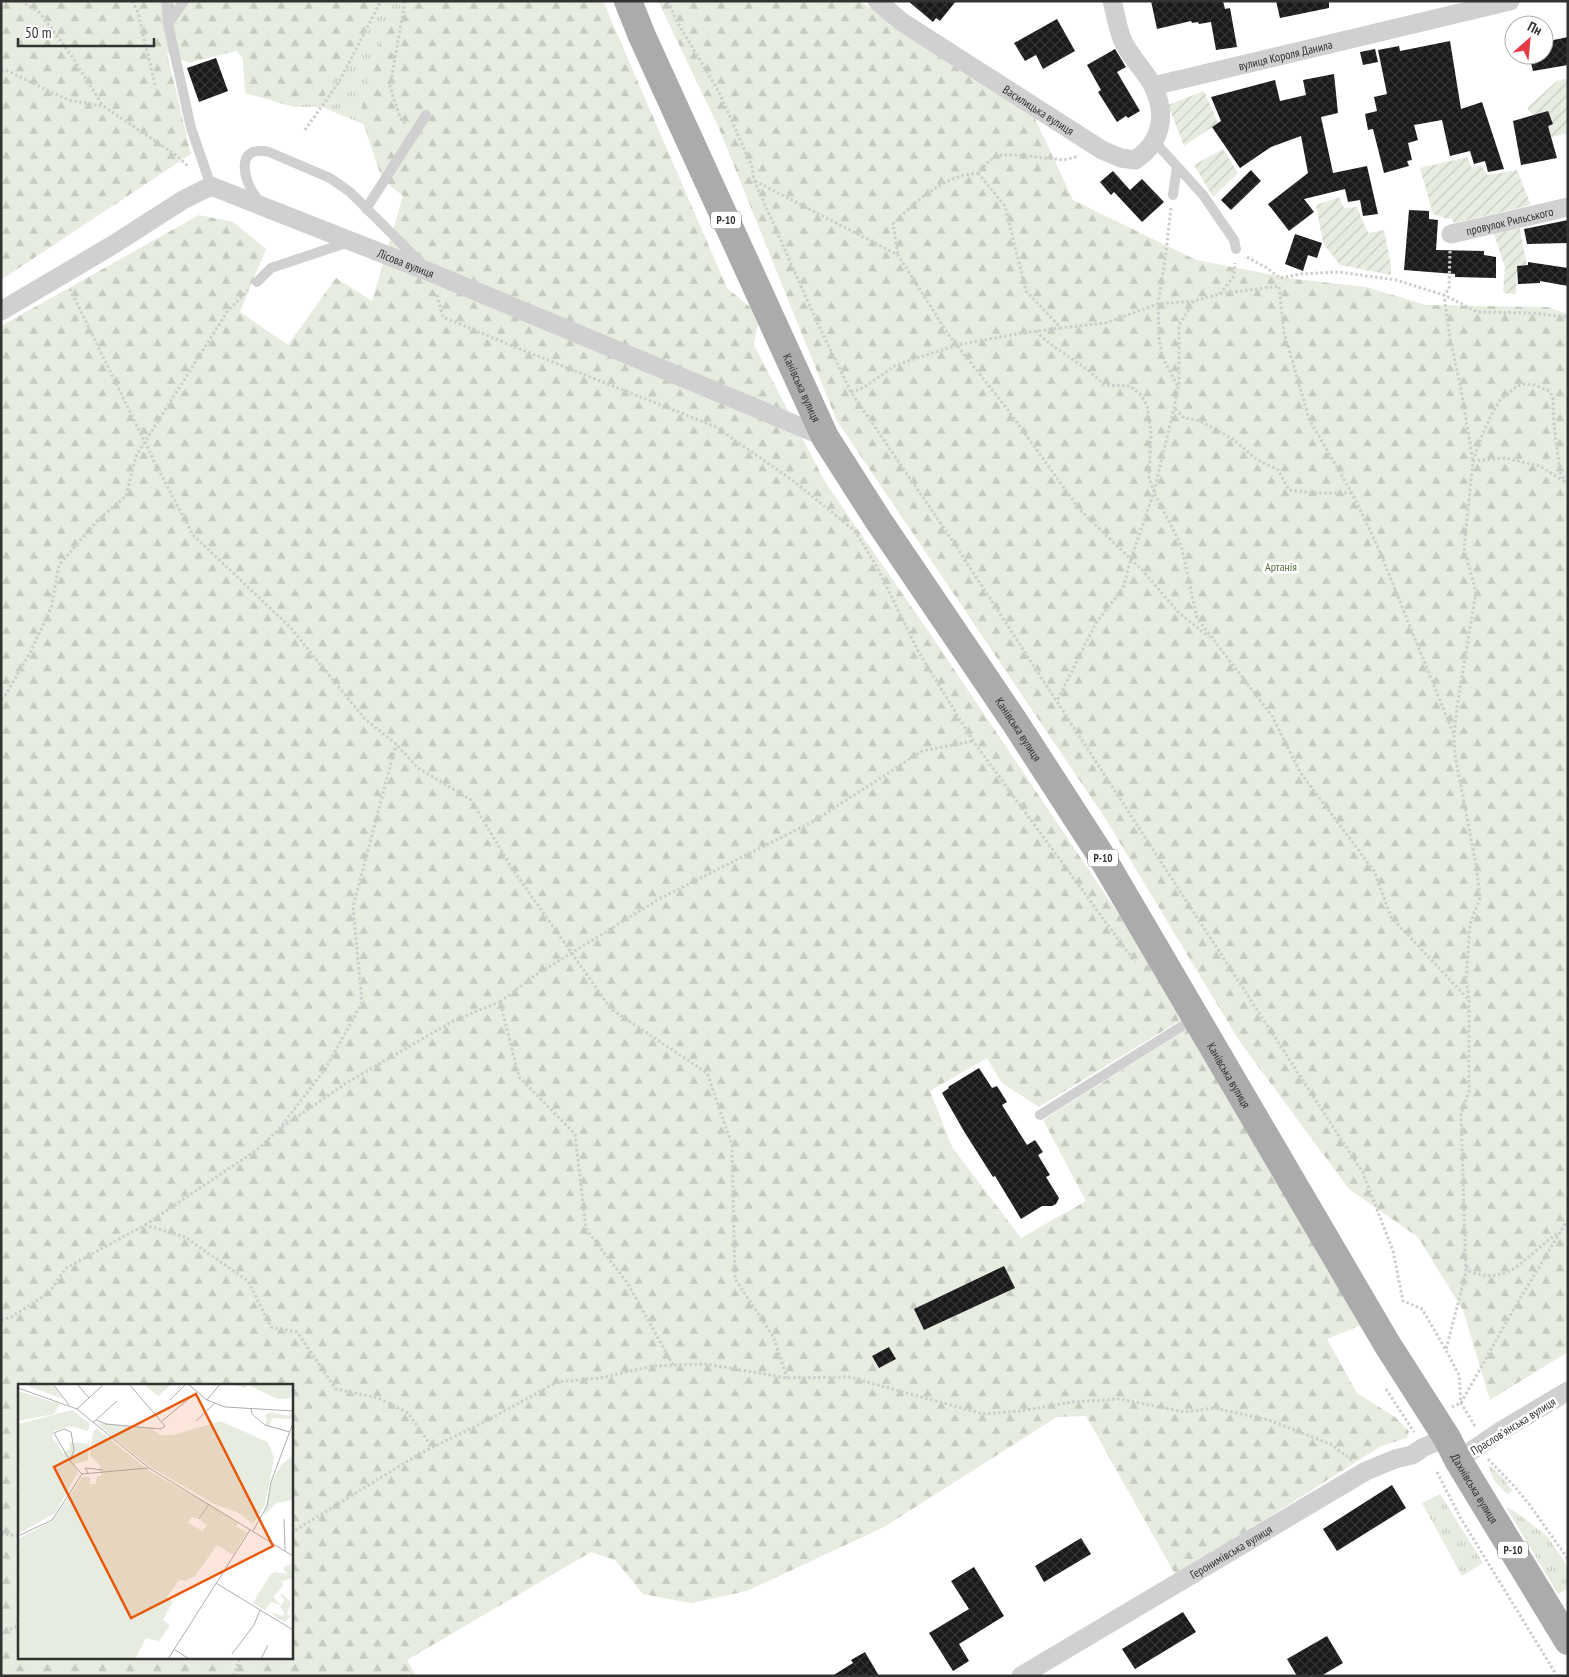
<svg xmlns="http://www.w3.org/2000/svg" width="1569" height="1677" viewBox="0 0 1569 1677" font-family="'PT Sans Narrow',sans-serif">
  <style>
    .grass { fill: url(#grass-tufts) }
    .forest { fill: url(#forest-firs); fill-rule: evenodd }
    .garden { fill: url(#garden-furrows) }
    .building { fill: url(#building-cross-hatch) }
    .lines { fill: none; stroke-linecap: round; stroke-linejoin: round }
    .path { stroke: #cdcdcd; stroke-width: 3; stroke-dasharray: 2.5 2.5; stroke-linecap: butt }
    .lane { stroke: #d0d0d0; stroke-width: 10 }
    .street { stroke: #d0d0d0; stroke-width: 19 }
    .primary { stroke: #ababab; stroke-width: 28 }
    .labels { text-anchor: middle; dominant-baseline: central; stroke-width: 5; stroke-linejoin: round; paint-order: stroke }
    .shield { fill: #fff; stroke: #707070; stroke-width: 1 }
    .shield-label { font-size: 11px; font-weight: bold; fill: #333 }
    .street-label { font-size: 12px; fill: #333; stroke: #fff }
    .park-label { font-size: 12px; fill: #56703f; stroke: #fff }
    .inset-road { fill: none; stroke: #adadad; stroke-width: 1 }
    .view { fill: #e8590c; fill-opacity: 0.15; stroke: #e8590c; stroke-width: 2.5 }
    .inset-edge { fill: none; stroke: #333; stroke-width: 2.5 }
  </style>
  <defs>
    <pattern id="grass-tufts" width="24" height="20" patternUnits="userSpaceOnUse" patternTransform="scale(1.25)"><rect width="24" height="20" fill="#e6ecdf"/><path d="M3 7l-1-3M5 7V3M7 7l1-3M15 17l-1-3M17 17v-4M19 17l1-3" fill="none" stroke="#c6cbc0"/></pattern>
    <pattern id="forest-firs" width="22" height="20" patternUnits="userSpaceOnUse" patternTransform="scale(1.25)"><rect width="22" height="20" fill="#e6ecdf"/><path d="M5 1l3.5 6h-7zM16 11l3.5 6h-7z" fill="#c6cbc0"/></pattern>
    <pattern id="garden-furrows" width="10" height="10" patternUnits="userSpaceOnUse" patternTransform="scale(1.25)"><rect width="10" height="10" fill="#e6ecdf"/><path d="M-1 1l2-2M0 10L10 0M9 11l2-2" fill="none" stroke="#c6cbc0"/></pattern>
    <pattern id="building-cross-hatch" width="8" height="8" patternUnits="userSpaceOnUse" patternTransform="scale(1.25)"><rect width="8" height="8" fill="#1a1a1a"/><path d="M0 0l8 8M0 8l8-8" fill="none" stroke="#333"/></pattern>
  </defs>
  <rect width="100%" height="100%" fill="#fff"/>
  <!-- grass -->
  <path class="grass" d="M385,1H445L397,138L322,107H294L325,96Z
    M1489,1465L1504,1479L1512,1490L1511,1492L1507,1494C1498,1485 1491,1479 1489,1465Z
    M1440,1494L1483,1563L1462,1576L1422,1503Z
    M1506,1507L1517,1513L1548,1537L1568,1567V1589L1558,1594Z"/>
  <!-- forest -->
  <path class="forest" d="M1,1H385L325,96L294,107L245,93L243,58L236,51L189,63L167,53L191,154L1,280Z
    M404,1H603L727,288L750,307L758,323L754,345L825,482L933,638L1187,1016L1039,1107L1002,1083L987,1058L930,1091L952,1147L1021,1238L1086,1201L1043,1120L1192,1026L1364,1324L1327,1339L1357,1393L1395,1417L1409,1431L1407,1438L1381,1446L1176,1576L1086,1416L1057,1417L884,1527L747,1591L691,1603L643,1594L615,1560L591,1552L407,1660L416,1676H1V326L199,215L233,222L266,249L240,312L288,345L336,278L372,301L403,196L382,179L361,116L369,65ZM19,1386H291V1658H19Z
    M658,1H860L949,59L1025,97L1073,200L1196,260L1294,279L1366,287L1426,305L1547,307L1568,314V1352L1490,1400L1463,1310L1418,1237L1349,1189L1240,1042L1105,818L837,421L718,126Z"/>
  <!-- garden -->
  <path class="garden" d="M1568,78V133L1552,137L1527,108L1557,81Z
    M1204,91L1218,123L1184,146L1168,105Z
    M1223,149L1238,173L1213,197L1194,165Z
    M1467,157L1472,168L1481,165L1487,175L1517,170L1531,205L1454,223L1451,218L1448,219L1433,214L1420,168Z
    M1339,197L1344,208L1357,207L1368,233L1384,230L1391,266V275L1340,265L1323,243L1316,205Z
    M1519,225L1527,265L1517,266L1516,294L1503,293L1505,267L1493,231Z"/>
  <!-- building -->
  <path class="building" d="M908,1H956L940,21L936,18L933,22Z
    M1151,1H1223L1225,9L1230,8L1237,47L1216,50L1211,22L1199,24L1198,22L1192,23L1191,21L1157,29Z
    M1276,1H1329V8L1280,18Z
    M1057,19L1075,51L1043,69L1036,55L1025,61L1014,43Z
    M1568,37V65L1533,71L1529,55H1544V42Z
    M1450,41L1461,109L1482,102L1504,169L1488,172L1485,161L1474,164L1470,151L1450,156L1442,120L1414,125L1418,140L1408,143L1412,160L1407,161L1409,166L1384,173L1373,129L1368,130L1365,114L1377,111L1374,97L1387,94L1378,50L1399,46L1400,51Z
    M1115,49L1126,67L1117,72L1140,111L1128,118L1126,116L1117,122L1098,92L1101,90L1087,65Z
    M1375,49L1378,62L1363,65L1360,52Z
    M216,58L228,91L199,102L187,68Z
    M1334,74L1338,113L1321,117L1333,173L1367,166L1378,214L1363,216L1360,200L1348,202L1345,189L1304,199L1314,212L1289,231L1268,204L1308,173L1301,136L1271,147L1240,168L1212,127L1221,121L1211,97L1275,80L1280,101L1306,95L1303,80Z
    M1548,111L1553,124L1548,126L1557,158L1521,165L1513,121Z
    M1251,170L1261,181L1231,210L1221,200Z
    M1113,171L1130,190L1142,179L1164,202L1142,222L1114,192L1111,195L1100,182Z
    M1409,210L1429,211V219L1438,220L1436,250L1484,251V255L1496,257V278L1455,277V274L1404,270Z
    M1568,220V243L1527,244L1524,229Z
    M1295,234L1322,243L1317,258L1308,255L1303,271L1285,264Z
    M1528,262L1568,268V286L1540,281V283L1518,284L1517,266L1528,265Z
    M979,1068L992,1088L997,1086L1007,1102L1002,1105L1027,1145L1035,1140L1043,1152L1038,1155L1050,1175L1046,1177L1059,1198L1056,1204L1052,1206H1042L1021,1219L995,1176L993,1177L965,1133L942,1093L949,1088L948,1087Z
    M1004,1266L1015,1288L924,1330L914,1309Z
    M889,1347L896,1359L879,1368L872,1356Z
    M1392,1485L1406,1508L1337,1551L1323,1529Z
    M1081,1538L1091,1554L1044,1582L1035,1566Z
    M974,1567L1004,1616L959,1644L969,1661L953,1671L929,1633L969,1609L951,1581Z
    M1183,1612L1196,1632L1135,1669L1122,1649Z
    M1327,1636L1343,1663L1321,1676H1297L1287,1659Z
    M865,1652L879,1676H832L853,1663L851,1660Z"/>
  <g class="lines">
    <!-- path -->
    <path class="path" d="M21,1L40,13L71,55L103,106
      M132,1L138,12L155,85
      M405,1L390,87L400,117L406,125
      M668,1L676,20L719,92L752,167L754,180L817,322L851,392L952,540L1363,1173L1393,1251L1403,1301L1422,1309L1446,1350L1459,1375L1461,1403L1476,1428
      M1,71H8L68,100L103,106L176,155L189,167
      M305,130L339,82L381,1
      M978,173L1005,206L1026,291L1061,328L1105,323L1158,304L1194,301L1220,294L1279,286L1284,332L1309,419L1352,493L1377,545L1454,735
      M755,181L898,255L948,334L1008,410L1080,510L1143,571L1179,613L1209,637
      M1171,208L1165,260L1158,304L1159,338L1162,356L1178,387
      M1450,251L1449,289L1444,295L1450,339L1460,384L1473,461
      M898,254L893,224C917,200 943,176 978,173L990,160L1002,155H1017L1064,160L1079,156
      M1247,257L1267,268L1280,278L1301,274L1339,272L1396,280L1444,295L1478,312L1531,313L1568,317
      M70,289L157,467L193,535L289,626L365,719L396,744L418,768L471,800L511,867L611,1009L707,1073L732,1145L735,1279L773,1336L787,1378
      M1220,294L1234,276L1235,263
      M437,295L443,317L515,347L716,427L792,480L855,531L877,567L917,649L973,741L1135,962
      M1194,301L1179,325V383L1174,408L1154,492L1181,545L1197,618L1272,716L1300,772L1374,871L1391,917L1469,1000V1091L1461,1114L1466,1273L1446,1349
      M1036,331C1056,352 1085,364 1104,385L1130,386L1140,394L1147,405L1151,433L1149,477L1154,492L1131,559L1123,588L1096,623L1057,701
      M851,392L863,388L896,365L957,345L1022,333L1060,328
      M1175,409L1184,418L1200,421L1233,439L1256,459L1278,470L1289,490L1313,493H1352
      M1473,461L1483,433L1493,412L1500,400L1517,386L1524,384L1535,385L1549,391L1553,398L1554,425L1560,472L1565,482
      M1,699L5,696L31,651L51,608L59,565L97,521L126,496L136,456L227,312L248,290
      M1469,998L1466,981L1470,924L1480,898L1476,865L1455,755L1454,735L1457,707L1476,592L1464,548L1473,461L1505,458L1540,466L1568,484
      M282,1127L348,1082L455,1020L500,1002
      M145,1225L258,1149L279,1129L326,1068L362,1003L353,907L396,744
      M1467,1266L1469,1271C1511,1288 1526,1254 1557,1234
      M1,1320L11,1317L49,1293L66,1268L145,1225L185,1237L248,1281L271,1327L297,1332L336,1389L378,1398L408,1413L432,1447
      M673,1365L628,1284L586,1229L575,1134L519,1077L500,1002L534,976L659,899L814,821L922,751L973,741
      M1386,1389L1414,1432
      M1452,1407L1461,1403L1512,1312L1568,1219
      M1488,1459L1515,1487L1529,1504L1568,1559
      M1437,1472L1460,1517L1557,1676
      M291,1533L419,1454L488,1420L557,1382L600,1378L653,1366L706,1364L787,1378L849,1377L983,1414L1020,1411L1072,1402L1119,1399L1185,1412L1214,1408L1269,1420L1330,1444L1352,1460
      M1,1534L19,1536
      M1,1634L19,1625
      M234,1676L240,1658"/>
    <!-- lane -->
    <path class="lane" d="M166,1L168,24
      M184,1L168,24L191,128L211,186
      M1154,141L1203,195L1234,240L1236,249
      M1173,195L1177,167
      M261,203C245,188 231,143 269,152L330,178L350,192L422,264
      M366,209L426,115
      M257,282L271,268L349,242
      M1040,1115L1195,1018"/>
    <!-- street -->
    <g class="street">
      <path id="s1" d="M877,1L902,22L1102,150L1121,158L1135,160C1162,142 1167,115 1153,86C1146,72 1133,60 1125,45C1118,34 1116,14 1112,1"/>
      <path id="s2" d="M1153,86L1510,1"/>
      <path id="s3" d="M1451,234L1568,207"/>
      <path id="s4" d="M1,311L111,246L183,200L211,186L432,273L825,437"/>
      <path d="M1458,1460L1499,1432L1568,1391"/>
      <path id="s5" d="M1021,1676L1366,1471L1395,1459L1412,1455L1424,1447L1447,1438"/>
    </g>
    <!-- primary -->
    <path class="primary" id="s6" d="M628,1L642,36L825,437L878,520L1016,724L1100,854L1387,1344L1447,1438L1458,1460L1568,1641"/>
  </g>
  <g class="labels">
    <!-- shield labels -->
    <g class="shield">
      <rect x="711" y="211.5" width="30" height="17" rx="4"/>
      <rect x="1088" y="849.5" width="30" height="17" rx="4"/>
      <rect x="1498" y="1541.5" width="30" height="17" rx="4"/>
    </g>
    <g class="shield-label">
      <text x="726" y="220">Р-10</text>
      <text x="1103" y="858">Р-10</text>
      <text x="1513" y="1550">Р-10</text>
    </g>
    <!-- street labels -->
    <g class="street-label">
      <text stroke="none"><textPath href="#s2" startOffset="136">вулиця Короля Данила</textPath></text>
      <text stroke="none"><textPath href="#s1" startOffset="195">Василицька вулиця</textPath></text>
      <text stroke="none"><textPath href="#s3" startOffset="60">провулок Рильського</textPath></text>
      <text stroke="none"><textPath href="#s4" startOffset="454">Лісова вулиця</textPath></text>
      <text stroke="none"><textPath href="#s6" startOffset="424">Канівська вулиця</textPath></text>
      <text stroke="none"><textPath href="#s6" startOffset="829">Канівська вулиця</textPath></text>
      <text stroke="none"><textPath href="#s6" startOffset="1234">Канівська вулиця</textPath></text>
      <text transform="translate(1513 1426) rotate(-32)">Прасловʼянська вулиця</text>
      <text stroke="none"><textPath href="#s6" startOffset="1715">Дахнівська вулиця</textPath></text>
      <text stroke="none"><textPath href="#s5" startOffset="244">Геронимівська вулиця</textPath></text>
    </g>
    <!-- park labels -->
    <g class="park-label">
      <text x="1281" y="566">Артанія</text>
    </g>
  </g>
  <!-- overview -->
  <g transform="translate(18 1384)">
    <rect width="275" height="275" fill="#fff"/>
    <path d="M5,0H34L45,15ZM0,7L42,20L36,30L0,37ZM54,26L72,40L70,47L53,42L36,47L34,53L45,69L52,65L51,58L71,60L70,76L56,80L60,88L37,129L0,150V40ZM202,37L250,58L256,74L247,121L235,140L221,129L196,120L131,82L78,39L133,44L142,51H156ZM79,45L133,88L190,120L181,135L174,133L170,138L175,142L185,147L189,141L182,136L191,120L220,139L218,143L229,148L215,171L199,161L177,192L167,197L161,196L149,213L155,217L145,236L152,241L141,257L128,254L117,275H0V155L34,137L64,93H72V100H78L79,92H83L82,82L72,71L75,47ZM275,71V116L258,119L246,132L254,97L263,81ZM273,180L274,194L264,197L265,202L255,213L263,221L253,218L247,226L235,219L252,191L257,188L269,190L265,184ZM264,210L273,218L269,230L273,232L266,238L251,228L265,232L266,228L262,223L267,216L262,211Z" fill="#e6ecdf"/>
    <path d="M126,0H154L140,12ZM212,0H275V14L260,15L230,1L227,4ZM252,28L271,32L275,28V35L254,34L252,43L247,41L249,35L246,32Z" fill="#e6ecdf"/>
    <path class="inset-road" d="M35,0L51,21M59,0L71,14M111,0L147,42M170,0L189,16L207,23L275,27M0,4L59,25L131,84L275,172M152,16L168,0M189,16L202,0M233,24L234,30L247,41L272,48M59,25L86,0M78,36L99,17M144,37L178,9M178,37L197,19M75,38L78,36L88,40L143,45L147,42M52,77L36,49L46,45L53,48L56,66L52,77L64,90M70,89L67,84L85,86M64,90L130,84M181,135L191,120M266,135L267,167M235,147L249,122L253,98L275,39M0,152L34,136L64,90M198,199L275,246M156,265L171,275M214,270L236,241L242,226M150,275L232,146M243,275L250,261"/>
    <path class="view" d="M178,10L255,162L113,234L36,83Z"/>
    <rect width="275" height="275" class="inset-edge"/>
  </g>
  <!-- border -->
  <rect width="1569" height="1677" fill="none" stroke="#333333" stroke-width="5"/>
  <!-- north arrow -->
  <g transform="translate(1529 40) rotate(27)"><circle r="24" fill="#ffffff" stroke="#adadad"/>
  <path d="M0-4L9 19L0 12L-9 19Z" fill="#e63946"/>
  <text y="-8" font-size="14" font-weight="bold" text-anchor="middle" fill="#333333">Пн</text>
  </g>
  <!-- scale -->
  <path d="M18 38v8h136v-8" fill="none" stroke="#333333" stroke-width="2.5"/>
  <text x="25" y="38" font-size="15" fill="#333333" stroke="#ffffff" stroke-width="4" paint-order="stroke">50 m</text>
</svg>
